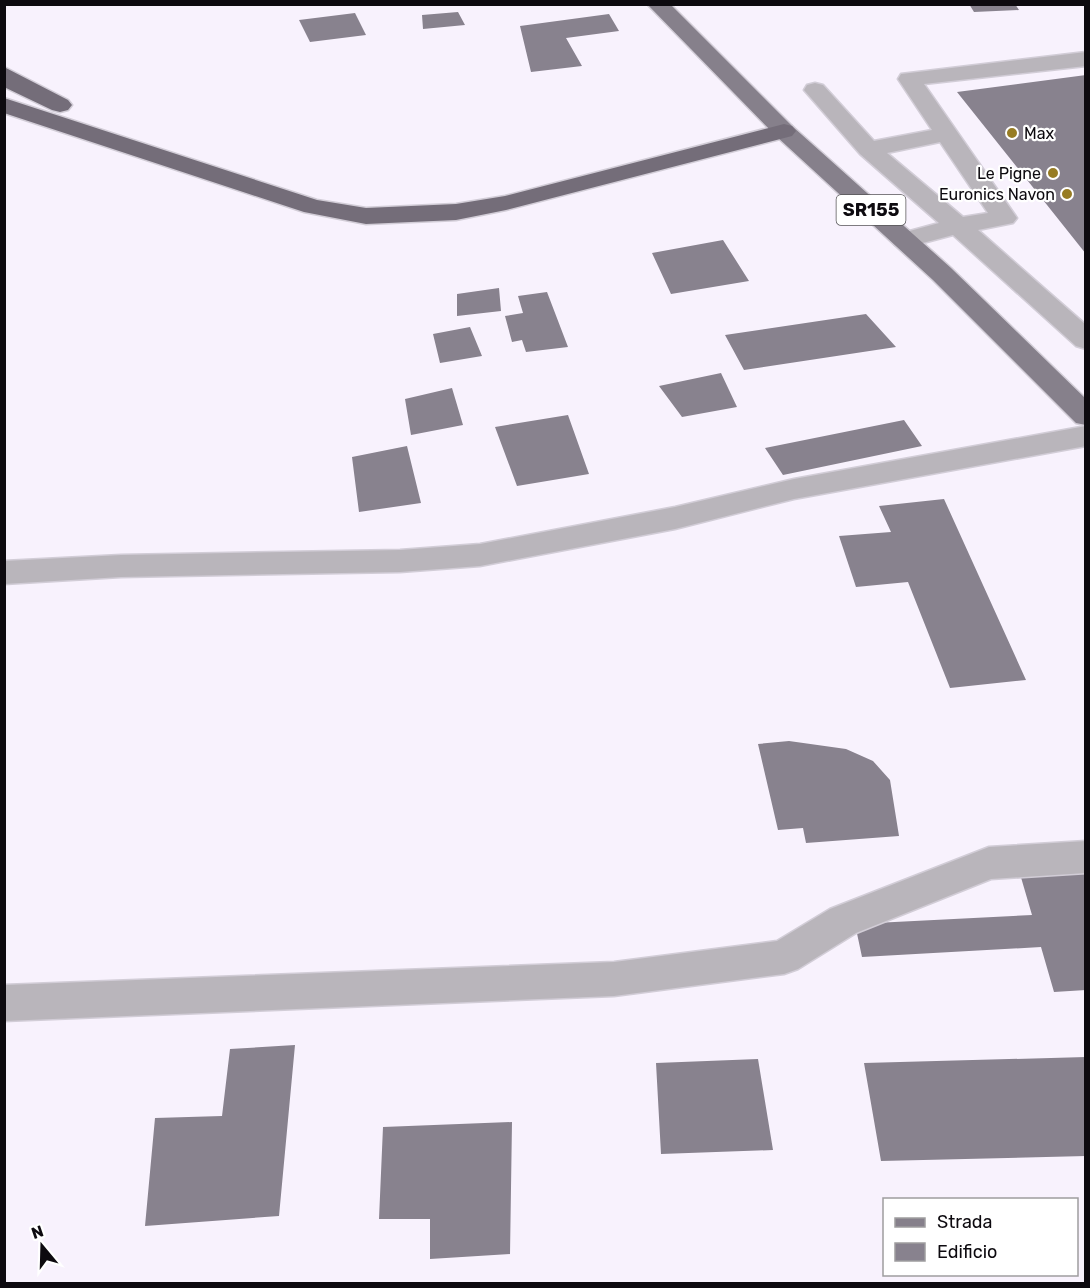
<svg xmlns="http://www.w3.org/2000/svg" width="1090" height="1288" viewBox="0 0 1090 1288" font-family="Rubik,sans-serif">
  <style>
    .building { fill: #88828e }
    .lines { fill: none; stroke-linecap: round; stroke-linejoin: round }
    .minor-casing { stroke: #d2cdd7; stroke-width: 3 }
    .major-casing { stroke: #d2cdd7; stroke-width: 3 }
    .highway-casing { stroke: #d2cdd7; stroke-width: 3 }
    .minor { fill: #b9b5bb; fill-rule: evenodd }
    .major { fill: #86808b; fill-rule: evenodd }
    .highway { fill: #746d79; fill-rule: evenodd }
    .poi-dot { fill: #977c24; stroke: #fff; stroke-width: 2 }
    .labels { text-anchor: middle; dominant-baseline: central; stroke-width: 4.5; stroke-linejoin: round; paint-order: stroke }
    .far-poi-label { font-size: 16px; fill: #0d0a0f; stroke: #fff; text-anchor: end }
    .shield { fill: #fff; stroke: #565457; stroke-width: 1.5 }
    .shield-label { font-size: 18px; font-weight: bold; fill: #0d0a0f }
  </style>
  <rect width="100%" height="100%" fill="#f8f2fd"/>
  <!-- building -->
  <path class="building" d="M969,4H1015L1019,10L974,12Z
    M458,12L465,25L423,29L422,15Z
    M355,13L366,35L310,42L299,20Z
    M609,14L619,31L566,38L582,66L531,72L520,26Z
    M1086,75V254L957,92Z
    M723,240L749,281L671,294L652,253Z
    M499,288L501,311L457,316V294Z
    M547,292L568,347L526,352L522,340L512,342L505,316L523,313L518,296Z
    M866,314L896,347L744,370L725,335Z
    M470,327L482,356L440,363L433,334Z
    M721,373L737,407L682,417L659,386Z
    M452,388L463,425L411,435L405,399Z
    M568,415L589,474L517,486L495,427Z
    M904,420L922,446L783,475L765,448Z
    M407,446L421,503L359,512L352,457Z
    M944,499L1026,680L950,688L908,582L856,587L839,536L891,532L879,506Z
    M789,741L846,749L873,761L890,780L899,836L806,843L803,828L778,830L758,744Z
    M1086,870V990L1054,992L1041,947L862,957L855,924L1032,915L1020,874Z
    M295,1045L279,1216L145,1226L155,1118L222,1116L230,1049Z
    M1086,1057V1156L881,1161L864,1063Z
    M758,1059L773,1150L661,1154L656,1063Z
    M512,1122L510,1254L430,1259V1219H379L383,1127Z"/>
  <g class="lines">
    <defs>
      <path id="minor" d="M1086,52V66L924,84L1017,218L1013,223L978,230L1086,325V349L1076,346L953,235L904,248L895,245L891,240L895,235L939,223L860,154L804,90L807,85L815,83L823,85L874,141L932,130L898,79L901,74ZM940,142L988,213L963,217L887,153Z
        M1086,426V446L794,499L675,529L480,566L400,572L121,577L4,584V561L121,555L400,550L480,544L675,507L794,479Z
        M1086,841V873L991,879L856,933L798,969L784,974L614,996L4,1021V985L614,962L777,941L830,909L989,847Z"/>
      <path id="major" d="M647,4H670L792,126L951,268L1086,399V425L1076,423L933,280L776,136Z"/>
      <path id="highway" d="M4,67L68,100L72,105L68,110L60,112L52,110L4,87Z
        M4,98L317,200L366,208L456,204L505,196L784,124L792,126L796,131L792,136L506,210L456,220L366,224L304,212L4,113Z"/>
    </defs>
    <!-- minor casing -->
    <use href="#minor" class="minor-casing"/>
    <!-- major casing -->
    <use href="#major" class="major-casing"/>
    <!-- highway casing -->
    <use href="#highway" class="highway-casing"/>
    <!-- minor -->
    <use href="#minor" class="minor"/>
    <!-- major -->
    <use href="#major" class="major"/>
    <!-- highway -->
    <use href="#highway" class="highway"/>
  </g>
  <!-- markers -->
  <g class="poi-dot">
    <circle cx="1012" cy="133" r="6"/>
    <circle cx="1053" cy="173" r="6"/>
    <circle cx="1067" cy="194" r="6"/>
  </g>
  <g class="labels">
    <!-- far-poi labels -->
    <g class="far-poi-label">
      <text x="1024" y="133" text-anchor="start">Max</text>
      <text x="1041" y="173">Le Pigne</text>
      <text x="1055" y="194">Euronics Navon</text>
    </g>
    <!-- shield labels -->
    <rect class="shield" x="836.5" y="195" width="69" height="30" rx="4.5"/>
    <g class="shield-label">
      <text x="871" y="210">SR155</text>
    </g>
  </g>
  <!-- border -->
  <rect width="1090" height="1288" fill="none" stroke="#0d0a0f" stroke-width="12"/>
  <!-- legend -->
  <rect x="883" y="1198" width="195" height="78" fill="#ffffff" stroke="#9e9d9f" stroke-width="1.5"/>
  <rect x="895" y="1218" width="30" height="9" fill="#86808b" stroke="#9e9d9f" stroke-width="1.5"/>
  <text x="937" y="1228" font-size="18" fill="#0d0a0f">Strada</text>
  <rect x="895" y="1243" width="30" height="18" fill="#88828e" stroke="#9e9d9f" stroke-width="1.5"/>
  <text x="937" y="1258" font-size="18" fill="#0d0a0f">Edificio</text>
  <!-- north arrow -->
  <g transform="translate(42 1246) rotate(341)" stroke="#ffffff" stroke-width="4.5" paint-order="stroke">
  <path d="M0-4.5L10 22L0 15L-10 22Z" fill="#0d0a0f"/>
  <text y="-9" font-size="16" font-weight="bold" text-anchor="middle" fill="#0d0a0f">N</text>
  </g>
</svg>
